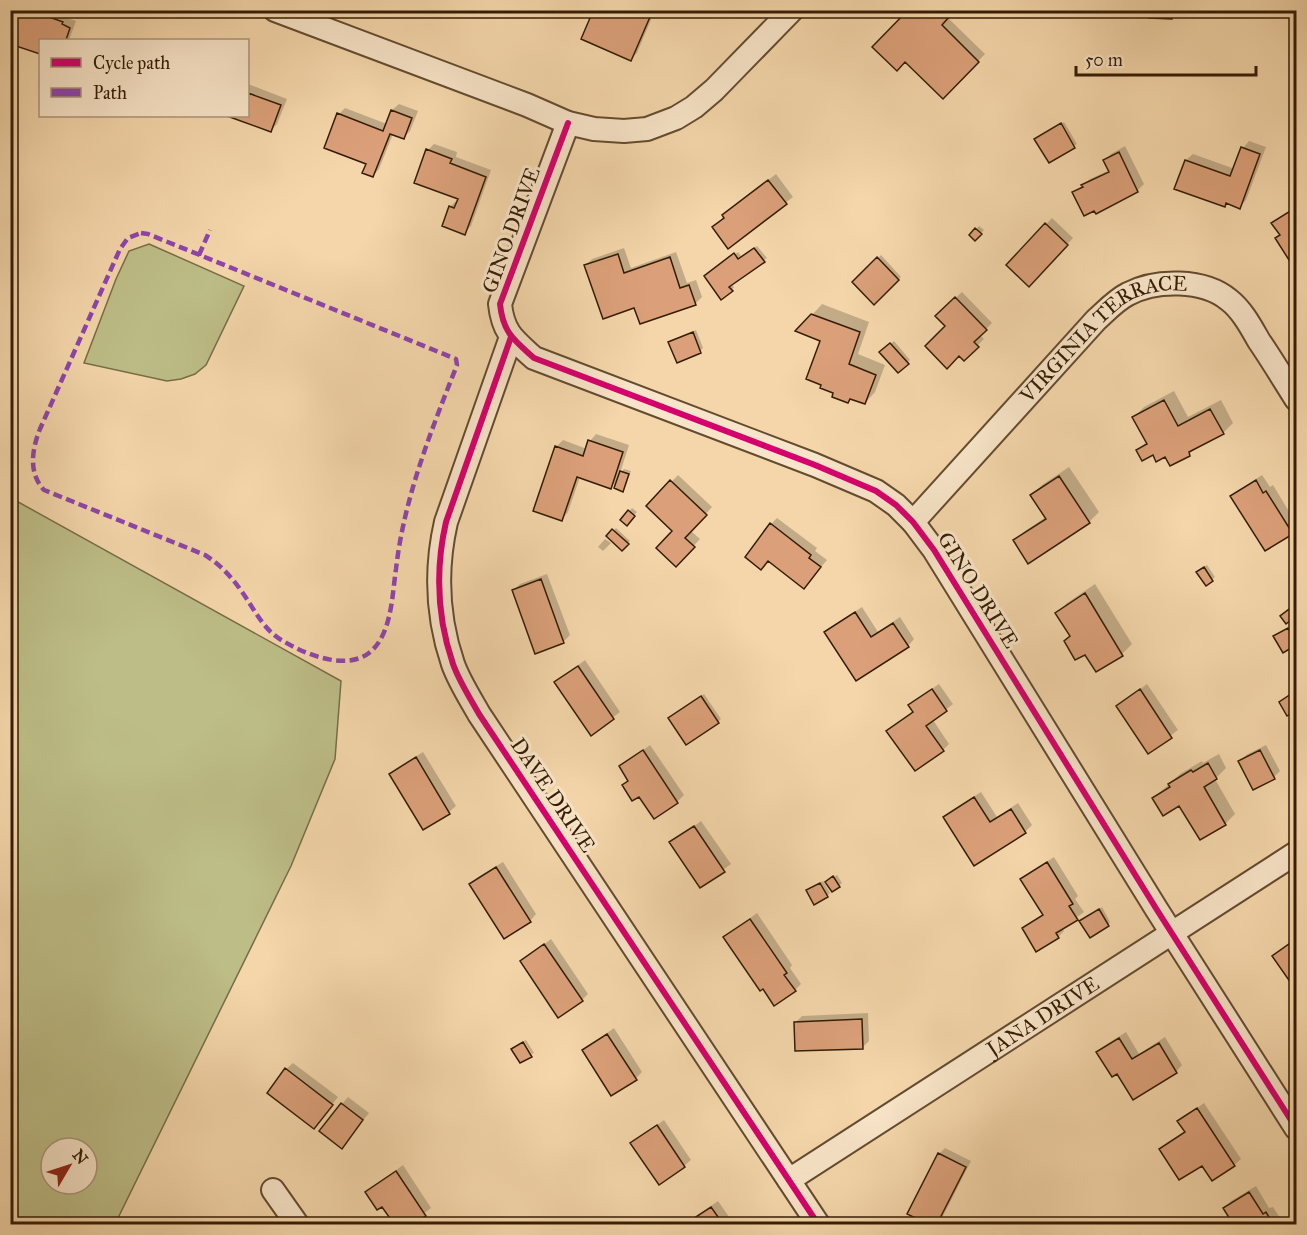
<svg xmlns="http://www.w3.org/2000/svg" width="1307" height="1235" viewBox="0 0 1307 1235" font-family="'IM FELL Great Primer',serif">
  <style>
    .green { fill: #bdbd87; stroke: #786d46; stroke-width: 1.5; fill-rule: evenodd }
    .shadow { fill: #0003 }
    .building { fill: #dba079; stroke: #341d05; stroke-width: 1.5 }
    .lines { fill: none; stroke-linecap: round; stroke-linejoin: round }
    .minor-casing { stroke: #644b2e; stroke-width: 26 }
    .minor { stroke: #f8e4c8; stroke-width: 22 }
    .quiet { stroke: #8e44ad; stroke-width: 4.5; stroke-dasharray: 9 4.5; stroke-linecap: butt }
    .cycleway-casing { stroke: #f8e4c8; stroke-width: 10 }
    .cycleway { stroke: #d6006c; stroke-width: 6 }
    .labels { text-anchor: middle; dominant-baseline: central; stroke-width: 6; stroke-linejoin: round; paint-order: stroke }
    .street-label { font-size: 21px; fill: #341d05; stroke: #f8e4c8 }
  </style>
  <rect width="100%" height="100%" fill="#f4d6aa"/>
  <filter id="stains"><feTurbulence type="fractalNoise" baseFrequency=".00333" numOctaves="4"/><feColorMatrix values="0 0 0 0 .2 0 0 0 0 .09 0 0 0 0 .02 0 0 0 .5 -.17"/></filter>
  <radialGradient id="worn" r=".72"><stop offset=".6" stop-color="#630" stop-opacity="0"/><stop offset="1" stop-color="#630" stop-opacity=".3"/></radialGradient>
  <!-- green -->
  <path class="green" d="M149,244L244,286L206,365L195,374L181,379L167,381L84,363L116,279L129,251Z
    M11,498L341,681L335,759L291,866L115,1224H11ZM51,1148H87V1184H51Z"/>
  <!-- shadow -->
  <path class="shadow" d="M12,10H54L68,15L67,18L76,21L69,40H40V53L10,42Z
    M580,10H655L637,53L631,59L592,18Z
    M910,10H954L947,17L985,54L943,97Z
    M248,84L287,99L277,124L271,130L231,116H248Z
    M399,104L418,111L410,131L403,138L393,134L379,169L373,176L368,163L339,114L345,108L387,124L392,110Z
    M1064,122L1077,144L1049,161L1039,136Z
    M1249,141L1266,147L1246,200L1240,207L1228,202L1225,206L1176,188L1186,160L1193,154L1235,169L1243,148Z
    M434,144L457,152L456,157L491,170L471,226L464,233L450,207L459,198L428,150Z
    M1125,146L1144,184L1138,190L1096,212L1074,193L1090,179L1110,170L1105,160L1111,154Z
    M776,174L793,197L729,247L720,221L730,209Z
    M1296,206V269L1277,238L1281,235L1273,223Z
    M1052,218L1073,238L1029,285L1008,265Z
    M979,226L984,230L975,239L971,235Z
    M757,246L767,258L731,284L734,287L732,290L708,274L738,252L742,257Z
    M624,248L631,268L676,252L687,283L696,280L702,297L695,304L635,306L586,265L592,259Z
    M881,255L901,277L874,302L854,282Z
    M962,292L992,323L980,335L984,339L964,359L947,326L937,316Z
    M822,304L869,322L858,354L885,365L875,392L865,403L835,392L822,340L812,315Z
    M696,330L703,348L700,351L670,342Z
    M894,341L910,360L898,371L881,352Z
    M1174,391L1188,417L1221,400L1233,423L1223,433L1198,446L1189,454L1166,455L1138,450L1147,441L1134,417L1144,407Z
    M596,434L629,445L620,473L624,469L631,471L625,487L622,490L619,479L611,487L580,477L568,512L562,519L556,447L563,440L587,449L590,441Z
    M1069,467L1099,512L1089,522L1015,541L1025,531L1046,517L1032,495L1042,485Z
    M678,475L712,507L691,531L700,539L676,565L674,531L648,506Z
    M1262,475L1270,487L1273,485L1296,523V528L1292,533L1265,549L1232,496L1239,490Z
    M632,508L637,512L629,521L622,520Z
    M777,518L817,548L815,551L827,560L804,587L771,524Z
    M616,528L630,541L622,549L608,536Z
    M605,539L611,543L603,551L598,547Z
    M1207,565L1215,577L1206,584L1201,569Z
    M547,574L570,635L563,642L513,591L520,584Z
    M1095,584L1132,644L1122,654L1096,670L1057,613L1067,603Z
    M1295,606L1296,614L1287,622L1285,613Z
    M862,607L878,632L900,617L914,639L908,646L826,632L833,626Z
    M1291,626L1296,634V644L1284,651L1278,634Z
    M585,660L620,712L591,734L556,682Z
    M939,684L953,704L933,720L949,744L943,750L888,731L914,711L910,705L917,699Z
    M1147,684L1178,730L1148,752L1118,706Z
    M1295,693L1296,696V708L1288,714L1283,700Z
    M704,694L721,719L718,722L672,716Z
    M650,745L684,795L677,802L629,780L621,767Z
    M1266,745L1280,771L1274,777L1240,762L1246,755Z
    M423,752L456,806L449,812L423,828L391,774L397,768Z
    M1219,754L1226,768L1215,779L1235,814L1225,824L1180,804L1154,798L1180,774L1202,761L1203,763Z
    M981,792L997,817L1018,803L1032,825L1025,832L945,817L951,811Z
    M701,821L731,864L701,886L671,843Z
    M1054,857L1078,896L1075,899L1084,912L1062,928L1064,931L1058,937L1024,929L1044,914L1022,879L1029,873Z
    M503,862L536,914L530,921L471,884L478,877Z
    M837,875L842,883L833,890L830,879Z
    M823,881L830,893L827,896L808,890Z
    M1102,907L1110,922L1108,925L1084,919Z
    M757,913L792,965L790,968L801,984L795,990L725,937Z
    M551,939L588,994L582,1000L522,961Z
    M1296,939V982L1293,984L1274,956Z
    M868,1013L869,1041L863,1047L796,1022L802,1016Z
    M614,1028L642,1072L636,1078L583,1050Z
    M1126,1032L1139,1054L1165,1037L1182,1065L1176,1072H1117L1098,1052L1104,1046Z
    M526,1040L534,1053L532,1054L524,1041Z
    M293,1063L338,1097L314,1127L286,1069Z
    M348,1097L369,1113L348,1140L342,1104Z
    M1204,1103L1241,1159L1234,1165L1202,1163L1161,1149L1186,1131L1179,1121Z
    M664,1120L691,1160L684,1166L632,1143Z
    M945,1148L971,1161L941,1220L936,1224H931L909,1213L939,1154Z
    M403,1165L431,1208L410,1224H396L383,1205L367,1192Z
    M1256,1186L1269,1208L1273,1207L1284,1224H1235L1225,1208L1231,1201Z
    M718,1201L734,1224H688L694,1218Z"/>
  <!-- building -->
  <path class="building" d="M10,10H30L63,22L62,24L70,28L66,40H40V54L10,44Z
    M578,10H653L631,61L581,39L590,18L577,13Z
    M908,10H943L949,17L942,25L979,62L943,99L905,62L897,71L872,47Z
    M1149,10H1172V19L1149,18Z
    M248,93L281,105L271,132L227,116H248Z
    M391,110L412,118L404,139L390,134L373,177L362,173L366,164L324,148L337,113L383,131Z
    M1061,123L1075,148L1049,163L1034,139Z
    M1241,147L1260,154L1240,209L1226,203L1225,207L1174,189L1185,160L1230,176Z
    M426,149L452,159L450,163L486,177L465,235L442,226L449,206L454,208L458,199L414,183Z
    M1119,152L1138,192L1096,214L1094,211L1084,216L1072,192L1083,187L1081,185L1109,172L1103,160Z
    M768,180L787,204L728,249L712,227L724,218L722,215Z
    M1295,208L1296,210V271L1275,238L1280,235L1271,223Z
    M1045,223L1068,245L1029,287L1006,265Z
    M975,228L982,234L975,241L969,235Z
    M754,248L765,262L729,287L733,291L721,300L704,276L734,253L738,259Z
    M618,254L624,273L670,257L680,288L689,285L696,305L640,324L634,308L603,319L584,265Z
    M877,257L899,280L874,305L852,282Z
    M955,297L987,330L974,342L979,347L964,361L959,356L947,369L925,346L945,326L935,316Z
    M811,314L860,332L849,364L876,375L865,404L850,399L848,403L832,397L833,393L820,388L821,385L806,379L820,341L795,331Z
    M693,332L701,353L677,363L668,342Z
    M890,343L909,364L898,373L879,352Z
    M1164,400L1178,426L1210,409L1224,434L1189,452L1190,456L1170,466L1165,457L1156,462L1153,455L1142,461L1136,450L1147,444L1132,417Z
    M588,440L623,452L611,489L577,477L562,521L533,511L555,446L583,456Z
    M620,471L629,474L623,492L614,488Z
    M1059,476L1090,523L1028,564L1013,540L1046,519L1030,495Z
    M670,480L707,515L685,538L695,547L676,567L656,548L672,531L646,506Z
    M1256,480L1263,493L1266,491L1293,534L1265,551L1230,496Z
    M628,510L635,516L627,526L620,520Z
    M770,523L811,555L809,558L821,567L804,589L768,561L761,570L745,557Z
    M612,529L629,544L622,551L606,536Z
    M1204,567L1213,581L1206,586L1196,572Z
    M541,579L564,643L535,654L512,590Z
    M1085,593L1123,656L1096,672L1085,655L1075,660L1064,641L1070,636L1055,613Z
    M1292,607L1296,616L1286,624L1280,616Z
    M855,612L871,637L893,623L909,647L856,681L824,632Z
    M1288,628L1296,642V645L1283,653L1273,636Z
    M578,666L614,719L591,736L554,682Z
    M932,689L947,711L926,726L944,751L915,771L886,731L913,712L908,705Z
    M1140,689L1172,738L1148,754L1116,706Z
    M1291,694L1296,702V710L1287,716L1279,702Z
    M701,696L719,723L686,745L668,718Z
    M643,750L678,803L654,819L639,797L632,801L622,785L628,781L619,766Z
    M1260,750L1275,779L1253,790L1238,761Z
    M416,757L450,814L423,830L389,774Z
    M1208,763L1217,779L1204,787L1226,825L1200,840L1179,806L1163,816L1152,798L1170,787L1168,784L1191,770L1193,772Z
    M974,797L990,822L1011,809L1026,833L974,866L943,817Z
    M694,826L725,872L700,888L669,842Z
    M1047,862L1073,904L1069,906L1078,920L1056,933L1059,938L1036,952L1022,928L1043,915L1020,879Z
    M496,867L531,922L504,939L469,884Z
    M833,876L840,887L832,892L825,882Z
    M820,883L828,897L814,905L806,890Z
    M1099,909L1109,926L1090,938L1079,921Z
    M750,919L787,973L784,975L796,991L774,1006L763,989L760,991L723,937Z
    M1296,939V984L1293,986L1272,956Z
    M544,944L583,1001L558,1018L520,961Z
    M862,1019L863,1049L795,1051L794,1022Z
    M607,1034L637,1080L611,1096L582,1050Z
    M1119,1038L1132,1059L1159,1043L1177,1073L1133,1100L1117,1074L1112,1077L1096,1052Z
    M523,1042L532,1057L520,1063L511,1049Z
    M285,1068L333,1105L314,1129L267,1093Z
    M341,1103L363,1120L342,1149L319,1131Z
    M1197,1108L1235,1166L1212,1181L1202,1166L1179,1180L1159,1149L1185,1132L1177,1121Z
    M657,1125L685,1167L659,1185L630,1143Z
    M938,1153L966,1167L937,1224H928L907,1214Z
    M396,1171L426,1216L413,1224H394L382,1207L377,1210L365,1192Z
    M1249,1192L1263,1214L1266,1212L1273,1224H1233L1223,1208Z
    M711,1207L723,1224H685Z"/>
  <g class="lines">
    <defs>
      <g id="minor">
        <path d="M275,10L527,105L568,123L594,129L624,131L647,129L676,118L694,107L714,90L792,10"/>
        <path d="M568,123L500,304C503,333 514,340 534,358L815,465L876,491L896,505L913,522L934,550L1157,910L1296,1128"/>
        <path d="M511,337L446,522C435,570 437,617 453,664C459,681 470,698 479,714L818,1224"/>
        <path id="s1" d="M913,522L1096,320C1106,311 1116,300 1128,294C1156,279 1204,279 1229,300C1242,310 1251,327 1259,341C1272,360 1284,380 1296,399"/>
        <path id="s2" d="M789,1180L1296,853"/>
        <path d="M273,1190L297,1224"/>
      </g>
    </defs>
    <!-- minor casing -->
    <use href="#minor" class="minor-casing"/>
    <!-- minor -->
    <use href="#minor" class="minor"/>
    <!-- quiet -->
    <path class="quiet" d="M141,233L148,234L456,359L457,365C431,431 404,498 396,569C392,595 392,635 369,653C345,671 305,654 283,641C262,629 254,608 240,589C230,575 219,564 205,555L44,490C28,473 32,449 40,429L120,249L128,238Z
      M199,255L210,230"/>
    <defs>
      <path id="cycleway" d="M568,123L500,304C503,333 514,340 534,358L815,465L876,491L896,505L913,522L934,550L1157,910L1296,1128
        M511,337L446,522C435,570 437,617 453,664C459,681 470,698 479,714L818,1224"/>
    </defs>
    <!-- cycleway casing -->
    <use href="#cycleway" class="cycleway-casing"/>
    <!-- cycleway -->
    <use href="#cycleway" class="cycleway"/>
  </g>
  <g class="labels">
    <!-- street labels -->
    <g class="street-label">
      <text transform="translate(511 230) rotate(-70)">GINO DRIVE</text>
      <text stroke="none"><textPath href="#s1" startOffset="270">VIRGINIA TERRACE</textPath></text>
      <text transform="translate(978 590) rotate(58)">GINO DRIVE</text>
      <text transform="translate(553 795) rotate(56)">DAVE DRIVE</text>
      <text stroke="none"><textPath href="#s2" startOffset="302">JANA DRIVE</textPath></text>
    </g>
  </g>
  <!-- margin -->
  <rect width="1307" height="1235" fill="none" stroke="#f4d6aa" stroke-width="36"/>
  <rect x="12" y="12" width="1283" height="1211" fill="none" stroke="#341d05" stroke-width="3"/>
  <rect x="18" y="18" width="1271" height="1199" fill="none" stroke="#341d05" stroke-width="1.5"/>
  <!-- legend -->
  <rect x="39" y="39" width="210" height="78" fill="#f8e4c8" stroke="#aa947a" stroke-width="1.5"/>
  <rect x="51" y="58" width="30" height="9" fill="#d6006c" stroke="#aa947a" stroke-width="1.5"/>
  <text x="93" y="69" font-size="18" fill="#341d05">Cycle path</text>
  <rect x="51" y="88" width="30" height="9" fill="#8e44ad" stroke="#aa947a" stroke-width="1.5"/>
  <text x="93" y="99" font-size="18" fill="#341d05">Path</text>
  <!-- north arrow -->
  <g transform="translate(69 1166) rotate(51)"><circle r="28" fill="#f8e4c8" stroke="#aa947a" stroke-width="1.5"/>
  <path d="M0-4.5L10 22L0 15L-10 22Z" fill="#8f2418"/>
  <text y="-9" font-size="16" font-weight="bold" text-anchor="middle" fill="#341d05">N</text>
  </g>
  <!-- scale -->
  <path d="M1076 66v9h180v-9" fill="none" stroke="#341d05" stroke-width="3"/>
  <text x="1085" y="66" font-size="18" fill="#341d05" stroke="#f8e4c8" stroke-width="4.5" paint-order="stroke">50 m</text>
  <rect width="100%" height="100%" filter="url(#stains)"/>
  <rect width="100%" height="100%" fill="url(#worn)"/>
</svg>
